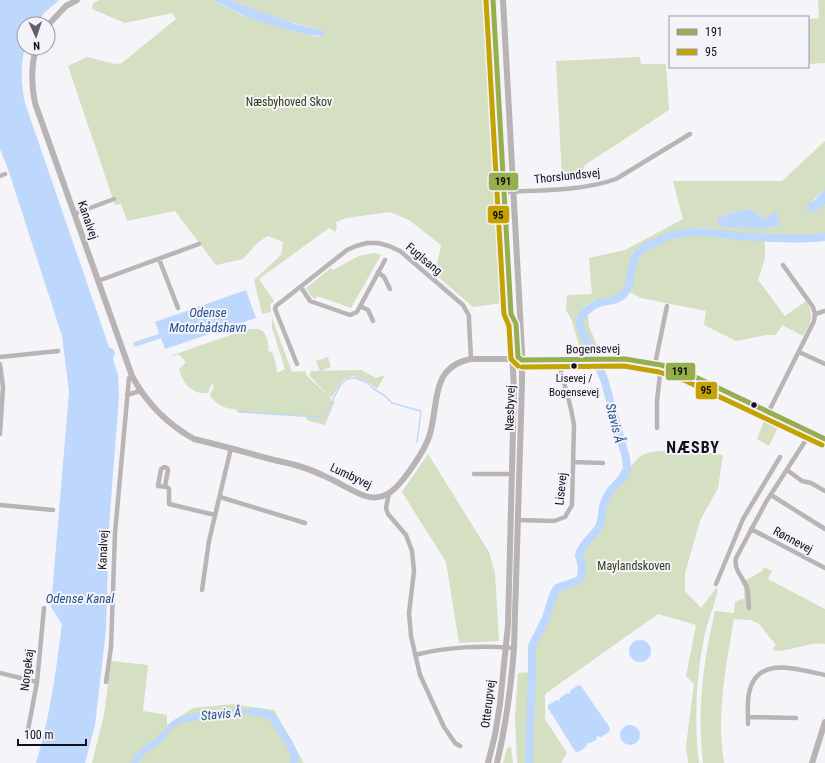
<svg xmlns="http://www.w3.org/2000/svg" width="825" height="763" viewBox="0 0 825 763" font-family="'Roboto Condensed',sans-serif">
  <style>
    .green { fill: #d5dfc1; fill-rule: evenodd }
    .water { fill: #bed7fc }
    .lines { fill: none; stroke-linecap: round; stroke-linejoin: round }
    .stream { stroke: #bed7fc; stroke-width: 1.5 }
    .canal { stroke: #bed7fc; stroke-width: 5 }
    .river { stroke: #bed7fc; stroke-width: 8 }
    .street { stroke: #bab4b4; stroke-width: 4.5 }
    .secondary { stroke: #b9b3b3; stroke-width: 6 }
    .bus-1-casing { stroke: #f4f3fa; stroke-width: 8 }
    .bus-2-casing { stroke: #f4f3fa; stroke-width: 8 }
    .bus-1 { stroke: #96af4e; stroke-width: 5 }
    .bus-2 { stroke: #c3a201; stroke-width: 5 }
    .bus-dot { fill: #130f1b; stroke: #f4f3fa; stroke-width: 1.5 }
    .labels { text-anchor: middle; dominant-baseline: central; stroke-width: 4; stroke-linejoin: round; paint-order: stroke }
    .bus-label { font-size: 11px; fill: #130f1b; stroke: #f4f3fa }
    .park-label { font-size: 12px; fill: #323d13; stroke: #f4f3fa }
    .street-label { font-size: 12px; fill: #130f1b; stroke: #f4f3fa }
    .water-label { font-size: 13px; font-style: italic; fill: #24518c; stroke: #f4f3fa }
    .district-label { font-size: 16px; font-weight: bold; letter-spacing: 1px; fill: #130f1b; stroke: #f4f3fa }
    .line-badge { stroke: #f4f3fa; stroke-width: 1.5 }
    .pale-badge-label { font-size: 11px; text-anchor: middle; font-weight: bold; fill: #111 }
  </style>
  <rect width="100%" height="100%" fill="#f5f4f9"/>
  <!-- green -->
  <path class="green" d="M100,0H213L243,16L291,31L319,37L324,31C293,23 260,14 231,0H484L489,38L502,303L473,307L435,274L441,245L409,220L390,212L346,218L336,222L337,228L335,232L329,228L259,279L274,301L270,305L271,312L262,314L254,280L281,255L283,242L268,236L257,243L243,259L216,265L175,211L127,221L121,204L115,205L68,66L87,57L114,64L122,63L176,19L172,13L125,23L92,9L93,3Z
    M818,0H825V63L808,64V19L819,18Z
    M640,57L641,64H666L669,110L585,165L580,177H562L556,61Z
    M825,141V190L822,191L811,203L820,209L825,205V234C795,236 763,236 732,233C721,232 707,227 696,228C681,229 643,242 633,252C627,263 630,289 619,296C614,300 604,298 598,299C587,302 576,312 577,323L590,353H581L572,321L566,310L567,295L592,294L589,258L625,250L683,219L673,181H782ZM748,209L751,210L765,219L770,216L772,228L718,218L734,212Z
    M696,235L765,241V258L758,280L785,316L806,301C816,316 810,322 803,336L782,325L776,335H766L736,341L704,325L706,311L641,298L628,291C630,285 633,279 634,272C635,268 635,264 636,260C642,245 682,236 696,235Z
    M374,253L381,255L351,308L317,296L316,299L311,296L306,288L331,268L333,270L359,256Z
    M588,314L589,326L600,353H595L583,327V320Z
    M272,318L292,372L305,371L307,376L331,398V401H335L325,425L306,420L307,416L238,412L235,409C225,409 215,404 210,395L214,386L212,383L208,393C192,395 183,383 179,369L186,362L178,354L173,357V355L248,329C252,330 257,328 261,330C267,333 269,345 268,351L272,352L276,364L277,373L285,369L272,328Z
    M328,357L331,367L320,371L316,361Z
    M361,370L376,378L385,375L377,389L370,383L353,376L343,380L332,397L328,395L309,375L311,372L310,371Z
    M766,416L780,423L769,446L757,439Z
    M691,450L723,455L718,488L700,521L685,573V591L701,608L717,587V594C713,609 707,623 704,638C696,677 694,724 699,763H688L686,746L694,684L686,676L696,625L658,614L545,694V719L567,753L561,763H517L515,716L518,673L532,672V646L546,618L554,593L557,588L577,581L581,578L582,567L579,555C582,543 594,537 599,527C603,520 601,510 604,502C610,490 620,480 627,468C634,466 635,460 641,456C651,449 678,451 691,450Z
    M428,454L489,552L495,573L499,641L459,643L446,562L402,492Z
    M764,567L772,571L768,579L825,609V644C811,641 791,651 775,651L773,648L776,645L759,624L751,620L734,619C726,666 716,714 724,763H703C697,712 703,661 715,611L734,613L735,602L739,600L744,599V587L741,583L762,571Z
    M111,661L148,665L143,711L167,715V725L193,708L232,704L274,710L304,763H92L104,715Z
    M511,747L513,763H503L507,748Z"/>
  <!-- water -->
  <path class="water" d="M0,0H59L44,13L36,24H24V48H25C20,67 21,84 25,103L109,347L114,350L115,353L113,359L118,375L119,396L109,526L106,630L95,725L85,763H36C50,717 56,671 62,624L51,607L69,392L62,336L7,166L0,149Z
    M213,0H231L242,5L296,24L324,31L325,32L324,35C315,40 255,21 244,16C234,11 224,5 213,0Z
    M825,190V205C819,210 815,213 807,211L806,207L815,200L822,191Z
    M748,209L751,210L765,219L776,210L780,224C771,232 732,227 720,226L718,224V218L734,212Z
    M246,290L256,318L165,349L155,322Z
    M629 651a11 11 0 1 1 22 0a11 11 0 1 1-22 0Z
    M578,685L581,686L610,728L609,732L601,737L597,736L596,740L590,743H587L586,747L578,752L575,751L548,708V705L557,700L559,701L560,698L567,693L570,694V691Z
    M249,709L265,710L263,715L244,714L216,716L181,723L170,731L162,742L144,755L138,763H131C138,748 145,747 157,737C163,732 167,725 174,720C189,710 230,710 249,709Z
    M620 735a10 10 0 1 1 20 0a10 10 0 1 1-20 0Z"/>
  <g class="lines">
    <!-- stream -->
    <path class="stream" d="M239,412L319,417L325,415L341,384L347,379L355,378L368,383L374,389L385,396L392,403L421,411L417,442"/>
    <!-- canal -->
    <path class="canal" d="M136,344L160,336"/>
    <!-- river -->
    <path class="river" d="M254,712L266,713L272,717L290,745L295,757L294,763
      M529,763L532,672V646L546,618L554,593L557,588L577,581L581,578L582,567L579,555C582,543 593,537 599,527C603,520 601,511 604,503C606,499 608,494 611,490C617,484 626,476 627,467C627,464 626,461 626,458L604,379L580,326C580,317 581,314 589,309C591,307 594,305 596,304C605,300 615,302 622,296C635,285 627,261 640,251C654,241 676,232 694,232C709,231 724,235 739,236C767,238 797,240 825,237"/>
    <!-- street -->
    <path class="street" d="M0,176L5,174
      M505,192C542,190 582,191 616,179L690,134
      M74,214L114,199
      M159,259L178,308
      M378,272L384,277L390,289
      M98,281L199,244
      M301,287L310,301L350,315L357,312L385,260
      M360,306L368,310L373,321
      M815,314L825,311
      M799,352L825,364
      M0,357L58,351
      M0,364L3,387L0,434
      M297,364L275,309L276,306L347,250L356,246L367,243H378L389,246L400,251L463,305L469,316V321L471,359
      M655,364L667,306
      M127,395L140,391
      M769,411L814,321L815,314L813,307L783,265
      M657,428V401L661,365
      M573,462L603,463
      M787,470L802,481L811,483L825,491
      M474,474H512
      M165,486L168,470L167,468L164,467L161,469L158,486L167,487L169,489V504L215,515
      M389,493L386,508L388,514L406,535L412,551L414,571L409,613L411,636L420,675L444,727L455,743L460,746
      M771,495L825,529
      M220,497L305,523
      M0,505L53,510
      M517,520L554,521L565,517L572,505L574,425L571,409L558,360
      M751,529L825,568
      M716,584L743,519L780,457
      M202,590L209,541L231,448
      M749,608C748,601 749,591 746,585C741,575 734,570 736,558L766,502L811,432
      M415,655C445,647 483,645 514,648
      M0,673L37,682
      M106,682L111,647L115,533L129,378L132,376
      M748,717L796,718
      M748,724C748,714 747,703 749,693C757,654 798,670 825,675
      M27,735L37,682L44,608"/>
    <!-- secondary -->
    <path class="secondary" d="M48,25L66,6L77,0
      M36,48C31,67 31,84 35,103L132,376C147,404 167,424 194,439C219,445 245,452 270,459C288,463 306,467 322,475C332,479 342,485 352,490C364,497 376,501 389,493C402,485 426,449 430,434C439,403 430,367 471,359H625L661,365L689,374L825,439
      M512,316L516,324L517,336
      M488,763L495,735L500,704L508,625L514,391L505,192L493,0
      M497,763C506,725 511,687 514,648L522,384V351L503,0
      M812,763L825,722"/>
    <defs>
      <path id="bus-1" d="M493,0L511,314L516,324L518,357L522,360
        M522,360L625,359L661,365L689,374L825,439"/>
      <path id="bus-2" d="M486,0L504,314L509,326L511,359L518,366
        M522,367L624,366L659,372L686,381L822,445"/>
    </defs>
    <!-- bus-1 casing -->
    <use href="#bus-1" class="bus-1-casing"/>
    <!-- bus-2 casing -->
    <use href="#bus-2" class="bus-2-casing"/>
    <!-- bus-1 -->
    <use href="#bus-1" class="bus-1"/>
    <!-- bus-2 -->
    <use href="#bus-2" class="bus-2"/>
  </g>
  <!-- markers -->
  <g class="bus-dot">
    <circle cx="574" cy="366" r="3.5"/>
    <circle cx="754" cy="405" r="3.5"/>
  </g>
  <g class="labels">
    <!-- bus labels -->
    <g class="bus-label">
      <text x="574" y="378">Lisevej /<tspan x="574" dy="14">Bogensevej</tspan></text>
    </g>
    <!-- park labels -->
    <g class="park-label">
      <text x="289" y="102">Næsbyhoved Skov</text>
      <text x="634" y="566">Maylandskoven</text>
    </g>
    <!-- street labels -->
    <g class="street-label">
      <text transform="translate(567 176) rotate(-6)">Thorslundsvej</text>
      <text transform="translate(88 220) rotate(71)">Kanalvej</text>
      <text transform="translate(424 259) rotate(40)">Fuglsang</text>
      <text transform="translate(593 349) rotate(-1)">Bogensevej</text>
      <text transform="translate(510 408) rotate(-88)">Næsbyvej</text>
      <text transform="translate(351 476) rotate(25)">Lumbyvej</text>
      <text transform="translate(561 489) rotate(-84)">Lisevej</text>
      <text transform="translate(793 540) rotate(28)">Rønnevej</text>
      <text transform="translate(103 550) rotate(-88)">Kanalvej</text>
      <text transform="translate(27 670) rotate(-83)">Norgekaj</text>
      <text transform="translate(488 704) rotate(-83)">Otterupvej</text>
    </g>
    <!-- water labels -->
    <g class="water-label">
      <text x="208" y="312">Odense<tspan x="208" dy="15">Motorbådshavn</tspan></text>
      <text transform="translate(615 423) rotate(76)">Stavis Å</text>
      <text x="80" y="598">Odense Kanal</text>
      <text transform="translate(221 714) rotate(-5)">Stavis Å</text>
    </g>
    <!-- district labels -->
    <g class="district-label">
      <text x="693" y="447">NÆSBY</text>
    </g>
  </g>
  <g class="line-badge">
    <rect x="488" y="172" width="31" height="19" rx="4" fill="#96af4e"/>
    <rect x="487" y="205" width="23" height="19" rx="4" fill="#c3a201"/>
    <rect x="665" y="362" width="31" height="19" rx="4" fill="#96af4e"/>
    <rect x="695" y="381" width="23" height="19" rx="4" fill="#c3a201"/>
  </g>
  <g class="pale-badge-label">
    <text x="503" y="185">191</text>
    <text x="498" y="219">95</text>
    <text x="680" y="375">191</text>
    <text x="706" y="394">95</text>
  </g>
  <!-- legend -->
  <rect x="669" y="16" width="140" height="52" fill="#f4f3fa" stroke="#9a98a1"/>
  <rect x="677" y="29" width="20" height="6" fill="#96af4e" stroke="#9a98a1"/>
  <text x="705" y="36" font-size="12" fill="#130f1b">191</text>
  <rect x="677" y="49" width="20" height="6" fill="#c3a201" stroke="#9a98a1"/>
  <text x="705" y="56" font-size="12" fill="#130f1b">95</text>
  <!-- north arrow -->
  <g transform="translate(36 36) rotate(177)"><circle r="19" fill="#f4f3fa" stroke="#9a98a1"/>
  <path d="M0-3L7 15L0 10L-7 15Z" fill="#625f69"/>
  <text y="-6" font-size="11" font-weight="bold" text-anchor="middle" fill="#130f1b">N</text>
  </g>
  <!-- scale -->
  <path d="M18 739v6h68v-6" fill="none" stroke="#130f1b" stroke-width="2"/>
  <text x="24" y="739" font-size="12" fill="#130f1b" stroke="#f4f3fa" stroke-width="3" paint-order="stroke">100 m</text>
</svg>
